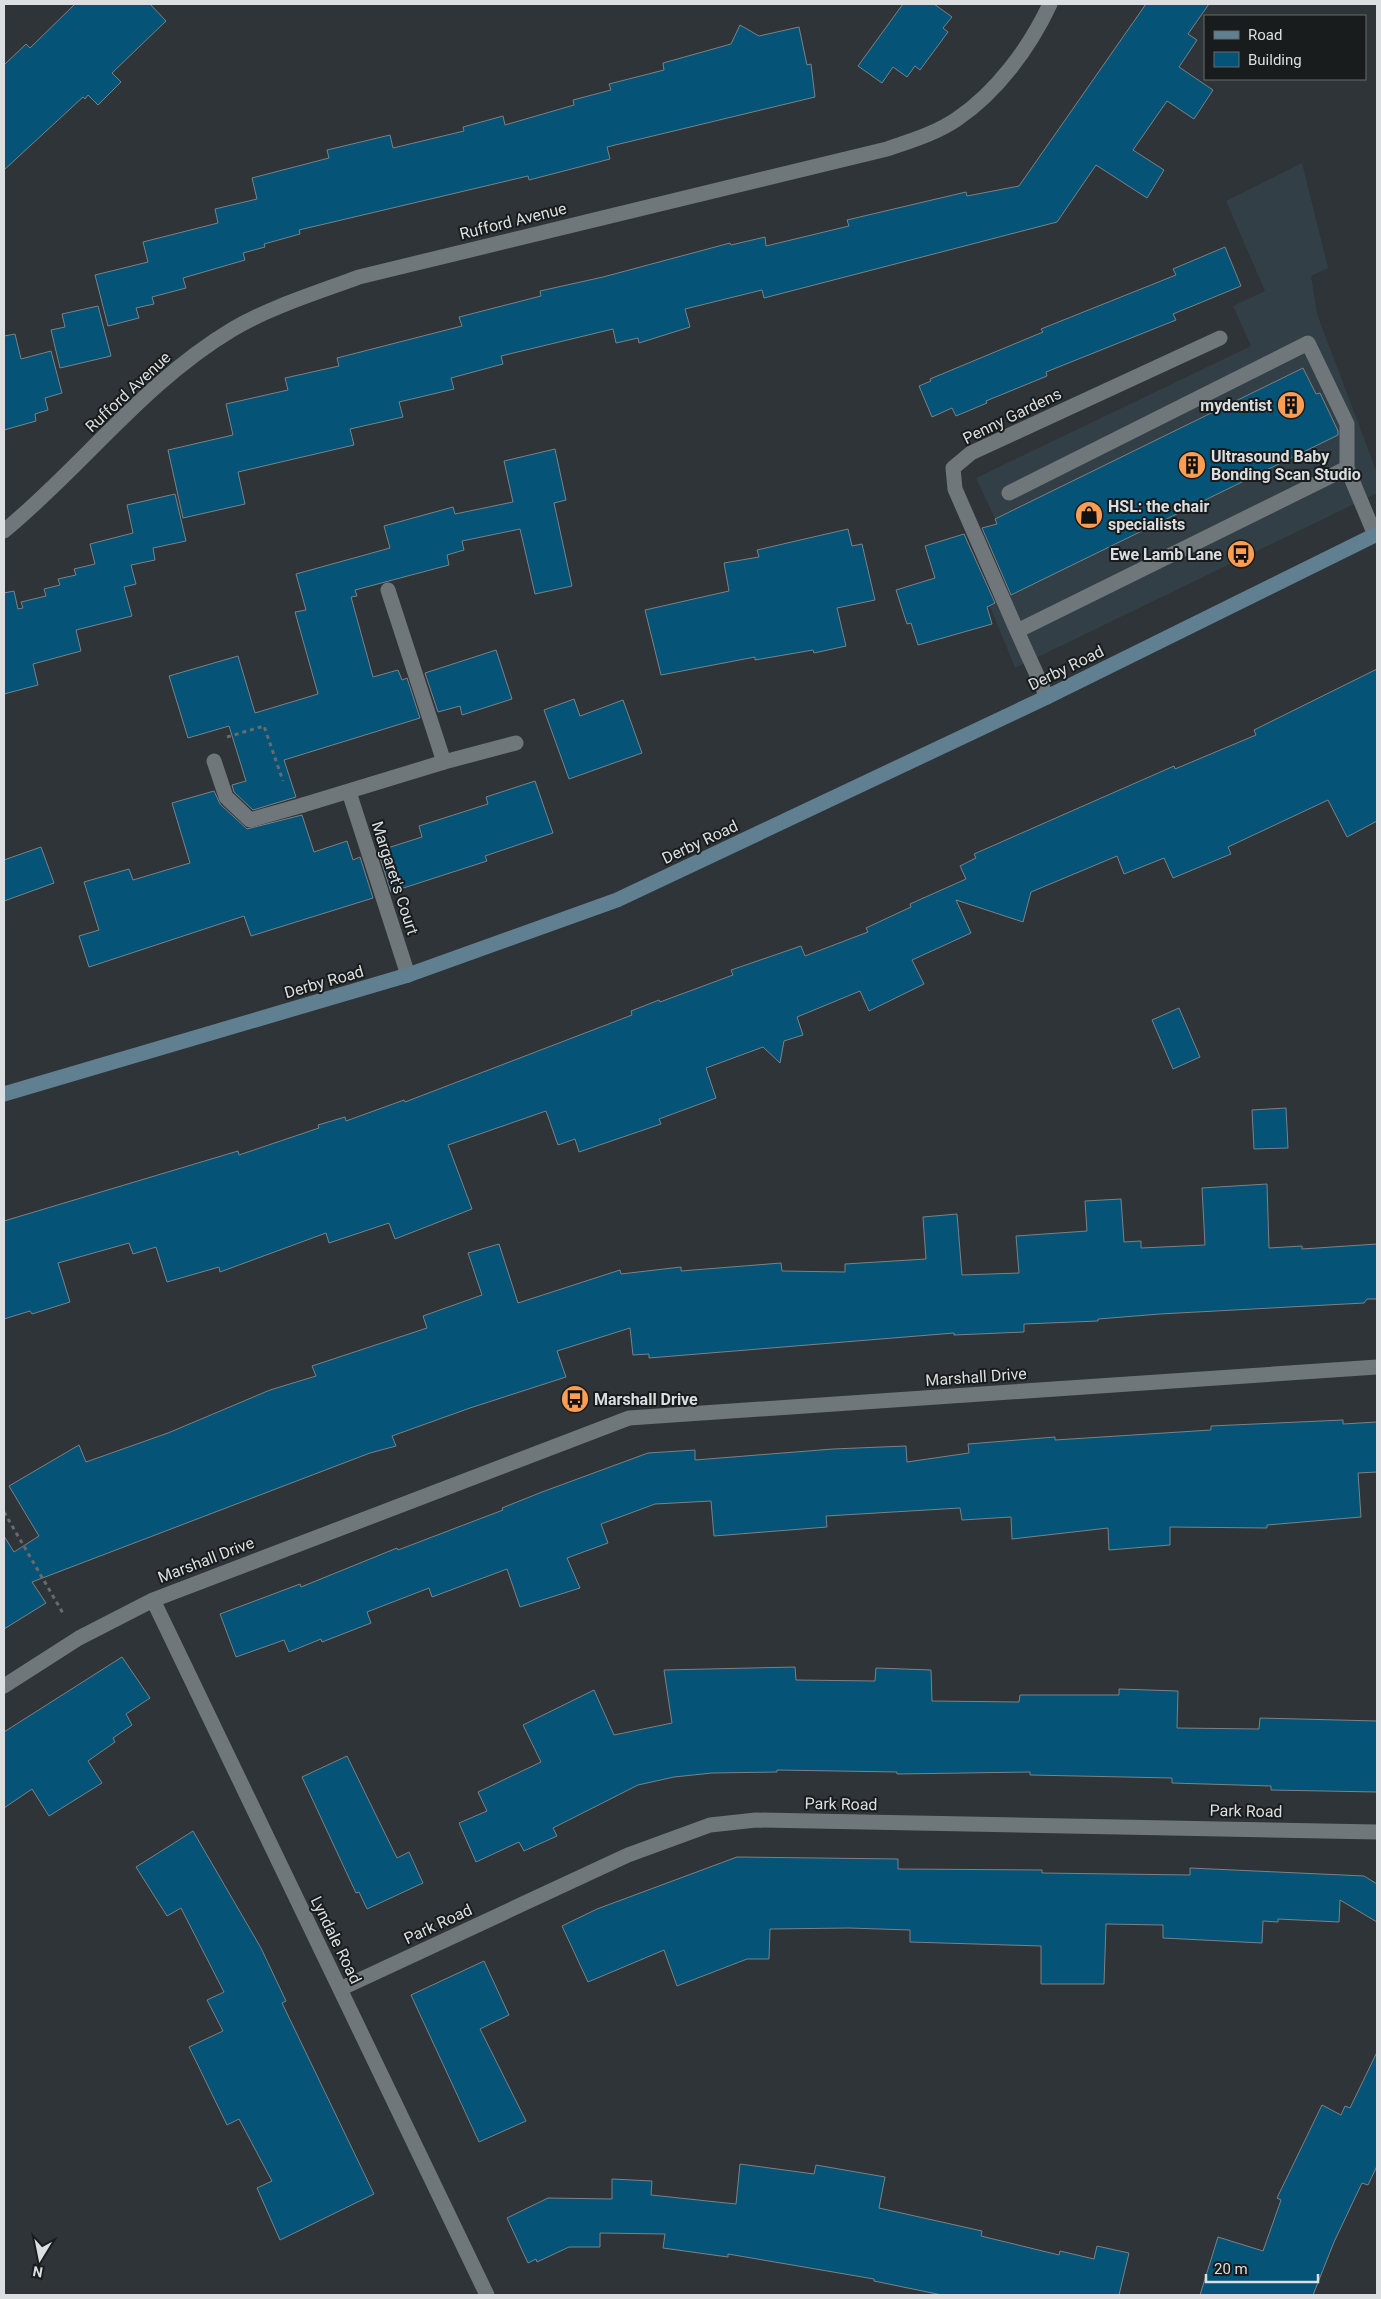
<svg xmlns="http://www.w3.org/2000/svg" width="1381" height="2299" viewBox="0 0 1381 2299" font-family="Roboto,sans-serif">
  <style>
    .built { fill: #333f46 }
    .building { fill: #055376; stroke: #7b8286 }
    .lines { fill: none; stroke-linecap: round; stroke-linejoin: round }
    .path { stroke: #666b6e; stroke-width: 3; stroke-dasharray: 4 4; stroke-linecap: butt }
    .lane { stroke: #70777b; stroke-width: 15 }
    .street { stroke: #70777b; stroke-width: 15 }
    .secondary { stroke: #608091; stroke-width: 15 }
    .labels { text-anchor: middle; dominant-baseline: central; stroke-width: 4; stroke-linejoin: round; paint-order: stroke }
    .street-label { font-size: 16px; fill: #dbdfe1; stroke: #191c1d }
    .poi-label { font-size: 16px; font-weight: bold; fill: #dbdfe1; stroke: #191c1d; text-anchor: start }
  </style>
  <rect width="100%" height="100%" fill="#2e3438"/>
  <!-- built -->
  <path class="built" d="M1302,163L1328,268L1311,276L1317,314L1377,473V493L1015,668L989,604L1022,590L1007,544L976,478L1251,346L1233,306L1265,291L1226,201Z"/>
  <!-- building -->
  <path class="building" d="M75,4H150L166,21L112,73L121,82L98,105L88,95L85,99L83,97L4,170V65L26,44L30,48Z
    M903,4H934L952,17L943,28L948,32L920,70L915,66L907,77L893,67L882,83L858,66Z
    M1146,4H1209L1188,34L1197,40L1179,67L1213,90L1194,119L1167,101L1133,150L1164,170L1147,198L1096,165L1057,222L764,298L762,290L685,309L690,327L639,343L638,338L616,343L613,329L501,356L503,364L451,378L454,389L399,402L403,417L350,429L354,445L238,472L245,504L183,518L168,450L233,435L226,404L288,390L285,378L339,366L337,358L462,326L459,317L541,296L540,291L603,277L730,243L731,245L765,237L766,246L849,226L847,220L966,192L967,196L1019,186Z
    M740,25L759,36L799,27L807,65L811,64L815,97L607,147L610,159L529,180L528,176L299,230L300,234L264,244L265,247L243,253L245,260L183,278L186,288L152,297L154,304L136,308L139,318L108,326L95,275L148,262L143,242L218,223L215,209L257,199L252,178L329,158L327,150L390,135L393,148L464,131L463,127L503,116L505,125L574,105L573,100L611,90L609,84L664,70L663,63L731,44Z
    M1225,247L1241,286L1173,314L1176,320L1046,372L1047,376L986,401L987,403L956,416L952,408L932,417L919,386L931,381L930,379L1043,332L1041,329L1176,275L1173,269Z
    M98,306L111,356L60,368L51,330L65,327L62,314Z
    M15,334L21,359L51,351L62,393L45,398L48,410L35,414L36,421L4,430V336Z
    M1303,368L1316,394L1320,393L1338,431V435L1011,595L982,528L997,524L995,519Z
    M555,449L566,500L554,503L572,586L535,594L520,529L462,541L464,550L447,555L449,565L355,590L357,596L351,597L373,677L398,670L402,680L407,678L420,718L284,760L296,797L253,810L234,792L232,785L246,781L229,726L188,738L169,676L238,656L255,713L318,694L295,612L306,610L296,574L390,548L384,526L453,507L455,514L513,502L504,461Z
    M175,494L186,541L153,548L155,560L131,565L136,584L124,587L132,616L76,630L81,651L33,664L38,685L4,694V593L14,591L18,609L23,608L21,602L46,596L44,589L60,585L58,579L76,575L74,569L95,564L90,544L133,533L127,505Z
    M848,529L852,546L862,544L875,600L837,608L846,646L814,653L813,650L755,660V657L661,675L645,610L729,591L724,563L759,557L757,550Z
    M964,534L995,603L987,607L992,624L918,645L911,623L907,624L896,590L935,578L925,546Z
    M496,650L512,699L462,715L460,706L438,712L425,673Z
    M1377,669V821L1347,837L1328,800L1228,847L1231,854L1173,878L1164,858L1124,874L1117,856L1031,892L1023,922L956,900L971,933L912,960L924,984L869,1011L860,991L797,1017L803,1035L784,1041L780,1063L763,1047L706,1068L716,1098L659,1119L661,1124L579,1152L575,1139L558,1145L546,1111L448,1145L472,1209L395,1239L389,1223L329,1243L326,1233L220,1272L219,1267L167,1282L156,1247L133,1254L129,1243L58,1263L70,1302L32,1314L30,1311L4,1319V1221L238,1151L239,1155L319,1128L318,1125L345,1117L346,1121L404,1100L405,1102L632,1015L631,1011L659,1000L660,1002L733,975L731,970L801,946L805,956L868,932L866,928L911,907L910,904L966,879L960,866L976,858L974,854L1174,766L1175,769L1256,735L1254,730Z
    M574,699L580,716L623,700L642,753L569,779L544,710Z
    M535,781L553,833L485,856L487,861L391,892L378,851L422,837L419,826L488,804L486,797Z
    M214,791L220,804L247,829L302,815L314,852L347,841L353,860L360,857L373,898L251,936L244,916L89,967L79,936L99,930L84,882L129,869L133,880L190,863L172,803Z
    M41,847L54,883L4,901V860Z
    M1179,1008L1200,1057L1173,1069L1152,1020Z
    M1286,1108L1288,1148L1254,1149L1252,1110Z
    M1267,1184L1269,1248L1302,1246V1249L1377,1244V1299H1367L1364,1303L1160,1314L1098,1319V1321L1024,1324V1332L954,1335V1333L649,1358V1354L633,1355L630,1328L557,1351L566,1377L470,1408L392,1436L396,1446L370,1453L32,1582L46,1603L4,1629V1536L14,1552L39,1536L9,1486L79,1445L86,1462L168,1433L270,1390L316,1376L312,1366L427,1328L423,1316L482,1295L468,1253L499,1244L518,1303L620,1270L621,1274L681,1267V1271L781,1263L782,1271L845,1272V1264L926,1259L923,1217L957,1214L962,1275L1019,1273L1016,1236L1087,1231L1085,1201L1121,1199L1124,1242L1141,1241V1248L1205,1245L1202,1188Z
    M1343,1420V1424L1377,1422V1472L1358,1473L1361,1517L1267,1525V1528L1170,1527V1545L1109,1550L1108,1528L1012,1539L1011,1517L962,1520L960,1508L826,1516L827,1527L714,1536L711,1501L655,1504L601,1524L608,1543L567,1558L580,1588L520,1607L507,1569L432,1597L429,1588L367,1612L371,1623L322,1642L321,1639L289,1652L284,1640L236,1657L220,1614L300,1584L301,1587L397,1548L398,1550L503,1510L502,1508L542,1492L648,1453L695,1450V1460L833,1449L906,1446L907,1462L969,1453L968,1444L1055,1437V1440L1211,1430V1426Z
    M122,1657L150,1698L126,1714L132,1725L113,1738L115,1742L88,1761L102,1783L49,1816L32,1789L4,1808V1732Z
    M795,1667L796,1680L875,1681L876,1668L931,1670L932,1701L1019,1702L1020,1695H1119V1689L1178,1691L1177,1728L1259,1729L1260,1718L1377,1721V1792L1271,1790V1786L1172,1783V1778L1030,1775V1772L897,1774V1772L777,1770V1772L712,1773L674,1777L638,1785L553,1828L557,1836L524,1851L519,1842L476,1862L459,1823L487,1811L478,1792L541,1762L523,1725L594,1690L614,1735L672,1723L664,1670Z
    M347,1756L397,1858L409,1852L423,1883L367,1909L359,1892L356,1893L302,1777Z
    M193,1831L261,1948L286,2001L282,2003L374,2194L280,2240L257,2188L272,2181L239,2119L227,2125L189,2047L223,2031L207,2000L224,1992L181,1908L167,1916L136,1867Z
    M737,1857L898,1859V1869L1042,1870V1873L1190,1875V1868L1364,1876L1377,1884V1922L1340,1900L1339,1922L1278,1919V1922L1263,1921L1262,1943L1163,1938V1925L1106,1924L1104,1984H1041V1946L910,1942V1930L849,1928L770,1929L769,1959H747L677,1986L664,1950L588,1982L562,1926L597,1909Z
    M484,1961L509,2015L480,2029L526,2121L479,2142L411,1995Z
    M1377,2052V2166L1368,2185L1362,2183L1334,2242L1313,2295H1200L1218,2237L1263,2251L1281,2200L1277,2198L1322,2105L1341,2115L1345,2106L1350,2108Z
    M740,2164L814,2174L816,2165L885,2177L879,2208L982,2231L981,2236L1059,2255L1060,2251L1094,2259L1097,2246L1129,2253L1119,2295H942L874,2281V2279L728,2254V2257L663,2248L665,2234L600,2233V2247H569L537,2262L536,2259L528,2263L507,2218L548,2198L612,2199V2179L652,2181L651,2195L736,2204Z"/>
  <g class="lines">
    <!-- path -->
    <path class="path" d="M227,737L264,726L283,781
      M4,1512L64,1615"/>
    <!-- lane -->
    <path class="lane" d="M1009,493L1308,343L1347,424V468
      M388,590L444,762L516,743
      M1017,631L955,489L953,468L971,453L1220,338
      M1047,697L1017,631L1347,468L1375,535
      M214,761L226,797L250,820L303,805"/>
    <!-- street -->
    <path class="street" d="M4,531C83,466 144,382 233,329C270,307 319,292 359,277L887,149C910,141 937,133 957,119C997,92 1030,47 1050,4
      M349,792L408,975
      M303,805L444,762
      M153,1600L487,2295
      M4,1686L79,1638L153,1600L629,1418L1377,1367
      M340,1989L628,1855L710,1825L756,1820L1377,1832"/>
    <!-- secondary -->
    <path class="secondary" d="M4,1094L408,975L617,900L1047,697L1377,534"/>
  </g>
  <!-- icons -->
  <defs>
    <symbol id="building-disc" viewBox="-11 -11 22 22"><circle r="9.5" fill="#fc9d54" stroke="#191c1d"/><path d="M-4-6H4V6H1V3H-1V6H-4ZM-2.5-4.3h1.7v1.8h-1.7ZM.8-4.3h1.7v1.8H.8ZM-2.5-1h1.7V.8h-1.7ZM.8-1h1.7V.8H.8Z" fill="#111"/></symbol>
    <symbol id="shop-disc" viewBox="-11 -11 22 22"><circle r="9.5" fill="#fc9d54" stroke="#191c1d"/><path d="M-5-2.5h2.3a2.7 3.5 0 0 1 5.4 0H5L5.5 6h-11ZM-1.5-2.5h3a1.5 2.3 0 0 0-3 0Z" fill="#111"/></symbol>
    <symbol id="bus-disc" viewBox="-11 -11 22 22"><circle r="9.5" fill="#fc9d54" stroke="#191c1d"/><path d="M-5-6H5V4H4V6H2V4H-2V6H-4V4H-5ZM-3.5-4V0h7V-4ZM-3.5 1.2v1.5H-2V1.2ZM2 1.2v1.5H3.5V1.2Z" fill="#111"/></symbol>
  </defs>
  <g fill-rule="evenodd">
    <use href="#building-disc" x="1275" y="389" width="32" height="32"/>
    <use href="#building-disc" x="1176" y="449" width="32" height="32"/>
    <use href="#shop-disc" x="1073" y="499" width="32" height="32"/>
    <use href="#bus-disc" x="1225" y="538" width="32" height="32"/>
    <use href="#bus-disc" x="559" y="1383" width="32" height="32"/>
  </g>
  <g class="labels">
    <!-- street labels -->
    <g class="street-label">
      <text transform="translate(513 221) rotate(-14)">Rufford Avenue</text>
      <text transform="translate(128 392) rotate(-43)">Rufford Avenue</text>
      <text transform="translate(1012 416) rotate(-26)">Penny Gardens</text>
      <text transform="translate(1066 668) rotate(-26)">Derby Road</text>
      <text transform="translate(700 842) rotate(-25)">Derby Road</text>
      <text transform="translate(395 878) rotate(72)">Margaret's Court</text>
      <text transform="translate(324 982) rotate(-16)">Derby Road</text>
      <text transform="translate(976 1377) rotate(-4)">Marshall Drive</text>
      <text transform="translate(206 1560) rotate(-21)">Marshall Drive</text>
      <text transform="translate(841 1804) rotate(1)">Park Road</text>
      <text transform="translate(1246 1811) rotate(1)">Park Road</text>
      <text transform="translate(438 1924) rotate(-25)">Park Road</text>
      <text transform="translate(336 1940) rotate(64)">Lyndale Road</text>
    </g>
    <!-- poi labels -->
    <g class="poi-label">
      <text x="1272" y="405" text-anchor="end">mydentist</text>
      <text x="1211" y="456">Ultrasound Baby<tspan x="1211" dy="18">Bonding Scan Studio</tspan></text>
      <text x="1108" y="506">HSL: the chair<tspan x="1108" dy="18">specialists</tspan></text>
      <text x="1222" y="554" text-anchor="end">Ewe Lamb Lane</text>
      <text x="594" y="1399">Marshall Drive</text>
    </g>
  </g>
  <!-- border -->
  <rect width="1381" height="2299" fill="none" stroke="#dbdfe1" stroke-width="10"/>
  <!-- legend -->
  <rect x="1204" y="15" width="162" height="65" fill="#191c1d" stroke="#676a6b"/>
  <rect x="1214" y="31" width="25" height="8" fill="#608091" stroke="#676a6b"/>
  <text x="1248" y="40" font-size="15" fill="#dbdfe1">Road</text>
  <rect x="1214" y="52" width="25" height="15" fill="#055376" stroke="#676a6b"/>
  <text x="1248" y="65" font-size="15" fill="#dbdfe1">Building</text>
  <!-- north arrow -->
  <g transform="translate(40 2259) rotate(190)" stroke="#191c1d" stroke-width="4" paint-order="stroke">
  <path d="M0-4L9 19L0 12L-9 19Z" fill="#dbdfe1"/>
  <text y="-8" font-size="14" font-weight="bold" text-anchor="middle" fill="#dbdfe1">N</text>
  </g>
  <!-- scale -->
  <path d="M1206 2274v8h112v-8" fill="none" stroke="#dbdfe1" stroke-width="2.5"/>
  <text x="1214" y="2274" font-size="15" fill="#dbdfe1" stroke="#191c1d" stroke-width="4" paint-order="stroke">20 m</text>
</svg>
